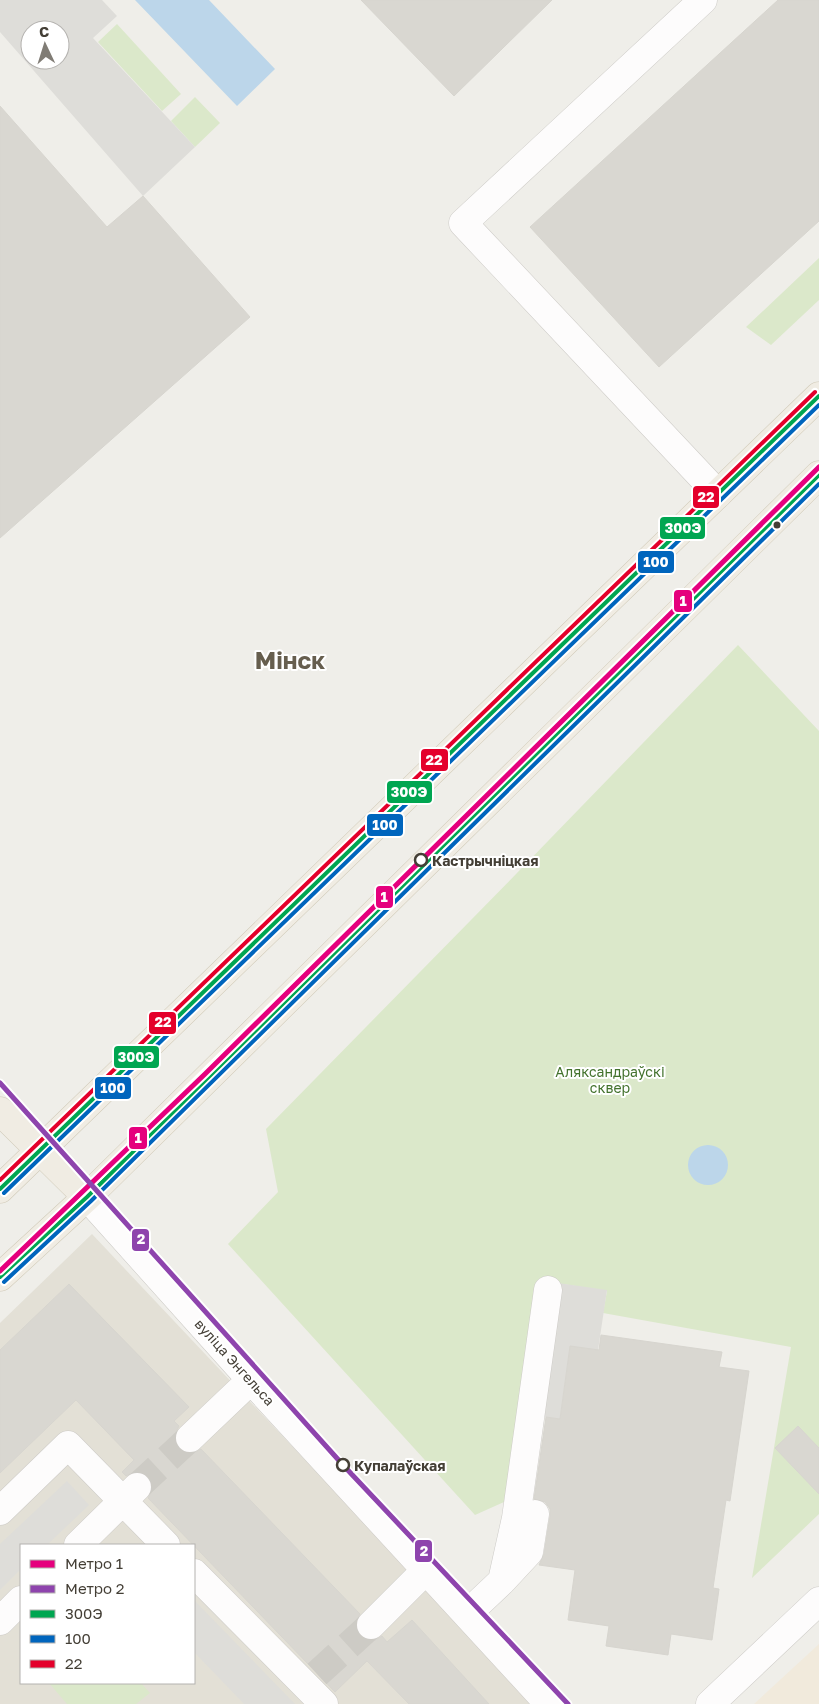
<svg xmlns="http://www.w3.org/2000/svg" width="819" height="1704" viewBox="0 0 819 1704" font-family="'Golos Text',sans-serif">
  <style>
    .residential { fill: #e3e0d6; fill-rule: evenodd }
    .commercial { fill: #f1eadc }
    .green { fill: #dbe8ca }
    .parking { fill: #deddd9; fill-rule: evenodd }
    .water { fill: #bcd6ea }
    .building { fill: #d9d7d1; stroke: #d7d5cf }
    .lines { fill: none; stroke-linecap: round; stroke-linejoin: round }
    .minor-tunnel { stroke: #cdcbc5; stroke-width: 28; stroke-dasharray: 28 14; stroke-linecap: butt }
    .minor-casing { stroke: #cdcbc7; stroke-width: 29 }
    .major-casing { stroke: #d0cab8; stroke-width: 29 }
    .minor { stroke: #fdfcfc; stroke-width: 28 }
    .major { stroke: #f0ece3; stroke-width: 28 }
    .bus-1-casing { stroke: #fff; stroke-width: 8 }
    .bus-2-casing { stroke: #fff; stroke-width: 8 }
    .bus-3-casing { stroke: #fff; stroke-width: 8 }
    .bus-1 { stroke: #00a651; stroke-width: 4 }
    .bus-2 { stroke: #0065bd; stroke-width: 4 }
    .bus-3 { stroke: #e4002b; stroke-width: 4 }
    .metro-1-casing { stroke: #fff; stroke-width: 9 }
    .metro-2-casing { stroke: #fff; stroke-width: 9 }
    .metro-1 { stroke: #e5007d; stroke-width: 5 }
    .metro-2 { stroke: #8e44ad; stroke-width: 5 }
    .bus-dot { fill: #443f36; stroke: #fff; stroke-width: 2 }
    .stop-dot { fill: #fff; stroke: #443f36; stroke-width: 2.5 }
    .labels { text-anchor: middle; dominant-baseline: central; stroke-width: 4; stroke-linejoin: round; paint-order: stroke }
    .stop-label { font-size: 14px; font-weight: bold; fill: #443f36; stroke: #fff; text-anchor: start }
    .park-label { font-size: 14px; fill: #43722d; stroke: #fff }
    .street-label { font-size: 14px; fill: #443f36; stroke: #fff }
    .town-label { font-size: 24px; font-weight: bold; fill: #665e4e; stroke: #fff }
    .line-badge { stroke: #fff; stroke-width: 2 }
    .badge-label { font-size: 14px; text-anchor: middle; font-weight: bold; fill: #fff }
  </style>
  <rect width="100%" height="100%" fill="#efeee9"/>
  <!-- residential -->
  <path class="residential" d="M92,1234L535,1704H0V1323ZM21,1545H194V1683H21Z"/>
  <!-- commercial -->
  <path class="commercial" d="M819,1644V1704H754Z"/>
  <!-- green -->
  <path class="green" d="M117,24L181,94L162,111L98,42Z
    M195,97L220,123L195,147L171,121Z
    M819,258V300L771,345L746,327Z
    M738,645L819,731V1514L752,1578L791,1347L603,1313L607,1291L537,1280L504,1502L475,1515L228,1244L278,1192L266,1129L517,873Z
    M49,1683H141L150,1693L136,1704H67Z"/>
  <!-- parking -->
  <path class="parking" d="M0,0H102L117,16L93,38L195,147L143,196L0,32ZM30,30H60V60H30Z
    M537,1280L607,1290L598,1350L570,1347L560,1419L518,1413Z
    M67,1481L89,1505L47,1545H21V1569L0,1590V1544Z
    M194,1600L295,1704H244L194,1652Z"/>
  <!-- water -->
  <path class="water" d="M135,0H209L275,69L237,106Z
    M688 1165a20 20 0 1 1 40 0a20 20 0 1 1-40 0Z"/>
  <!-- building -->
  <path class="building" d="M361,0H552L454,96Z
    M778,0H819V221L659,367L530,227Z
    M0,106L107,227L143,196L250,317L0,538Z
    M69,1284L189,1407L174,1421L179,1426L175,1434V1442L178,1448L186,1453H194L201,1449L360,1614L356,1621V1629L360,1636L367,1640H375L382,1636L387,1642L412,1620L489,1704H409L367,1661L335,1692L148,1498L152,1491V1484L148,1476L141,1472H133L126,1476L122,1472L134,1460L76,1400L0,1473V1350Z
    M601,1335L722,1352L719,1367L749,1371L730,1501L726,1500L713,1588L719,1589L712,1640L671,1634L668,1655L606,1646L609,1626L568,1620L575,1570L539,1565L544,1554L550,1516V1509L545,1502L534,1499L546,1417L560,1419L570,1346L599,1350Z
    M798,1426L819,1448V1494L775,1448Z"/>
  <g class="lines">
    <!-- minor-tunnel -->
    <path class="minor-tunnel" d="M137,1487L190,1438
      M317,1674L371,1625"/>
    <defs>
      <path id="minor" d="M703,0L463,223L718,494
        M87,1197L251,1380L549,1704
        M190,1438L251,1380
        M0,1511L68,1445L166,1545
        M78,1545L137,1487
        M194,1573L324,1704
        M503,1580L529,1552L535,1514
        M467,1614L502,1581L516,1518L548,1290
        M0,1621L21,1600
        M371,1625L426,1570
        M710,1704L819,1601"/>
      <path id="major" d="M0,1111L87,1197
        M0,1189L819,396
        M0,1277L87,1197L819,475"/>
    </defs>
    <!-- minor casing -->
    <use href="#minor" class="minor-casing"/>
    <!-- major casing -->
    <use href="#major" class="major-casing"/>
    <!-- minor -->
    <use href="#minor" class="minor"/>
    <!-- major -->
    <use href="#major" class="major"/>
    <defs>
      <path id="bus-1" d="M0,1189L819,396
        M0,1277L87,1197L819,475"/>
      <path id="bus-2" d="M4,1193L819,405
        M4,1282L91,1201L819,484"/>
      <path id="bus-3" d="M0,1180L815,392
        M0,1269L83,1192L815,471"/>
    </defs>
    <!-- bus-1 casing -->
    <use href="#bus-1" class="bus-1-casing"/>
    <!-- bus-2 casing -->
    <use href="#bus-2" class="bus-2-casing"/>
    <!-- bus-3 casing -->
    <use href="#bus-3" class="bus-3-casing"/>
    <!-- bus-1 -->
    <use href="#bus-1" class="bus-1"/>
    <!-- bus-2 -->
    <use href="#bus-2" class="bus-2"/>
    <!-- bus-3 -->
    <use href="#bus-3" class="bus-3"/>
    <defs>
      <path id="metro-1" d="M0,1271L205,1074L819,467"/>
      <path id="metro-2" d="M0,1083L343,1465L568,1704"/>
    </defs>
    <!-- metro-1 casing -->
    <use href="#metro-1" class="metro-1-casing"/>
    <!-- metro-2 casing -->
    <use href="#metro-2" class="metro-2-casing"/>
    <!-- metro-1 -->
    <use href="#metro-1" class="metro-1"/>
    <!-- metro-2 -->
    <use href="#metro-2" class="metro-2"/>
  </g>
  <!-- markers -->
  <circle class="bus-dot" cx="777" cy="525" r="4.5"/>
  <g class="stop-dot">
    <circle cx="421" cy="860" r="6"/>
    <circle cx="343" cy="1465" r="6"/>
  </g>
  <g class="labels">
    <!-- stop labels -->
    <g class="stop-label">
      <text x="432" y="860">Кастрычніцкая</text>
      <text x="354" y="1465">Купалаўская</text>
    </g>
    <!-- park labels -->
    <g class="park-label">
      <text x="610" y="1071">Аляксандраўскі<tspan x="610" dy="16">сквер</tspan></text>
    </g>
    <!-- street labels -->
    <g class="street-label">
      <text transform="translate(235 1362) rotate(48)">вуліца Энгельса</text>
    </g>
    <!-- town labels -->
    <g class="town-label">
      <text x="290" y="659">Мінск</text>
    </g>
  </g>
  <g class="line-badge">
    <rect x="692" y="485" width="28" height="24" rx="5" fill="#e4002b"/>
    <rect x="659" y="516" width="47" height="24" rx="5" fill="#00a651"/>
    <rect x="637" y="550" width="38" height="24" rx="5" fill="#0065bd"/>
    <rect x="673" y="589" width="20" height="24" rx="5" fill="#e5007d"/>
    <rect x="420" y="748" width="29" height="24" rx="5" fill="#e4002b"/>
    <rect x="386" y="780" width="47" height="24" rx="5" fill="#00a651"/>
    <rect x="366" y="813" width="38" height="24" rx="5" fill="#0065bd"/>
    <rect x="375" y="885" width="19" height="24" rx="5" fill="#e5007d"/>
    <rect x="148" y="1011" width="29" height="24" rx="5" fill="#e4002b"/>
    <rect x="113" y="1045" width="47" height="24" rx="5" fill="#00a651"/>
    <rect x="94" y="1076" width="38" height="24" rx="5" fill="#0065bd"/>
    <rect x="128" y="1126" width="20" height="24" rx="5" fill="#e5007d"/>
    <rect x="131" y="1228" width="19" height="24" rx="5" fill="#8e44ad"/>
    <rect x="414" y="1539" width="19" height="24" rx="5" fill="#8e44ad"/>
  </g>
  <g class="badge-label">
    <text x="706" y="502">22</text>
    <text x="683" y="533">300Э</text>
    <text x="656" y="567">100</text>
    <text x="683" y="606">1</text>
    <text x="434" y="765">22</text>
    <text x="409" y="797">300Э</text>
    <text x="385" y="830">100</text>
    <text x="384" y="902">1</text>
    <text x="163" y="1027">22</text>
    <text x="136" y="1062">300Э</text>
    <text x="113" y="1093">100</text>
    <text x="138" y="1143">1</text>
    <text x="141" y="1244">2</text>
    <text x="424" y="1556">2</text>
  </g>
  <!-- legend -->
  <rect x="20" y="1544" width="175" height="140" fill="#ffffff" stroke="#b4b2af"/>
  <rect x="30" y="1560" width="25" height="8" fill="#e5007d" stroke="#b4b2af"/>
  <text x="65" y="1569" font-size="15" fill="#443f36">Метро 1</text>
  <rect x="30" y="1585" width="25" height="8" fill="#8e44ad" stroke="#b4b2af"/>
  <text x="65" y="1594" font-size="15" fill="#443f36">Метро 2</text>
  <rect x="30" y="1610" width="25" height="8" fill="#00a651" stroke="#b4b2af"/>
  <text x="65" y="1619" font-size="15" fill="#443f36">300Э</text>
  <rect x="30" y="1635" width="25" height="8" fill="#0065bd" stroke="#b4b2af"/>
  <text x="65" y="1644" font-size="15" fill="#443f36">100</text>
  <rect x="30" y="1660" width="25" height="8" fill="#e4002b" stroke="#b4b2af"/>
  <text x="65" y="1669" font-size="15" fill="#443f36">22</text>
  <!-- north arrow -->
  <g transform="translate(45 45) rotate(356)"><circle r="24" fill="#ffffff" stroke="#b4b2af"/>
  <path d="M0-4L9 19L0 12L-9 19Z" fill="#807c75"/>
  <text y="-8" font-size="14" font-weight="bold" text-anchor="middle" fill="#443f36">С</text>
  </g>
</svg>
